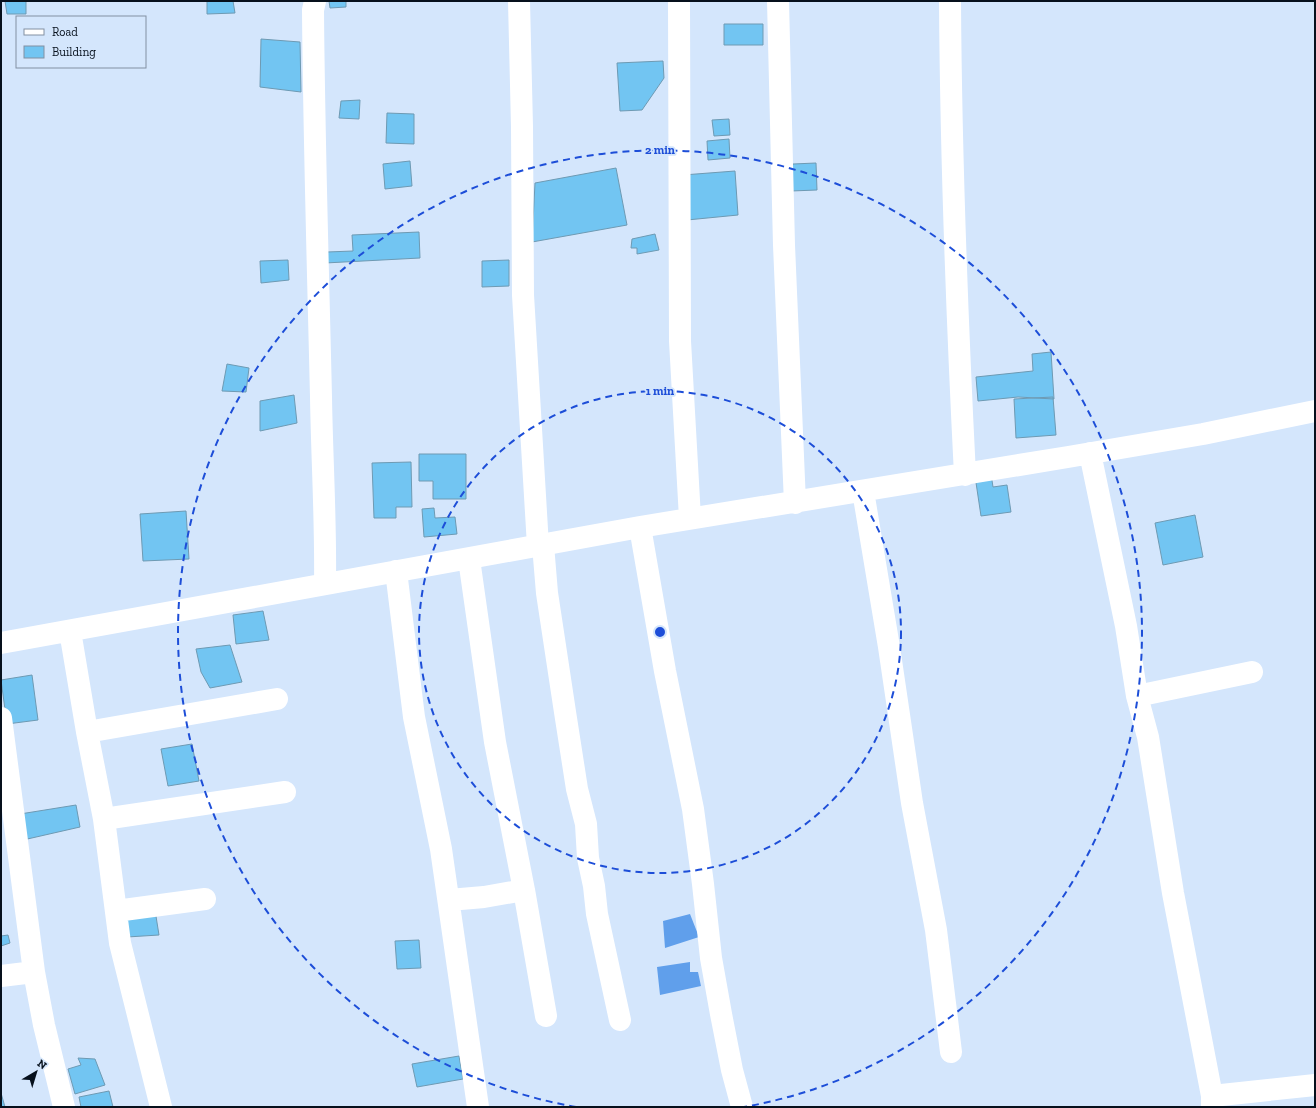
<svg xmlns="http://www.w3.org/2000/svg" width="1316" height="1108" viewBox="0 0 1316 1108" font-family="'Zilla Slab',serif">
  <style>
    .water { fill: #609feb }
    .building { fill: #72c5f2; stroke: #6e9ab3 }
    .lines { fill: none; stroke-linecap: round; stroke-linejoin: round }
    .minor { stroke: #fff; stroke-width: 22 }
    .ring { fill: none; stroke: #1d4ed8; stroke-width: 2; stroke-dasharray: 7 5 }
    .centre { fill: #1d4ed8; stroke: #d4e6fc; stroke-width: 2 }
    .ring-label { font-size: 12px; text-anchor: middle; font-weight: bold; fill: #1d4ed8; stroke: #d4e6fc; stroke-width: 3.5; stroke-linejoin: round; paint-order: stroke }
  </style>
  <rect width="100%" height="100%" fill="#d4e6fc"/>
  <!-- water -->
  <path class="water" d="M690,914L699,937L665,948L663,921Z
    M690,962V972H698L701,986L660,995L657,967Z"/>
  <!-- building -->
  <path class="building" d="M5,1H26V14H7Z
    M207,1H233L235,13L207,14Z
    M329,1H346V7L330,8Z
    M724,24H763V45H724Z
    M261,39L300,42L301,92L260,87Z
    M663,61L664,78L642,110L620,111L617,63Z
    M360,100L359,119L339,118L341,101Z
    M387,113L414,114V144L386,143Z
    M729,119L730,135L714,136L712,120Z
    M729,139L730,158L708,160L707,141Z
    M410,161L412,186L385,189L383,164Z
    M816,163L817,190L791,191L790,174L793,164Z
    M616,168L627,225L532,242L535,183Z
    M735,171L738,215L687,220L683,175Z
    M419,232L420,258L325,263L327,252L353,251L352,235Z
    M655,234L659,250L637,254V248H631L632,239Z
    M288,260L289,280L261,283L260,261Z
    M509,260V286L482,287V261Z
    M1051,352L1054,399L1018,397L978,401L976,377L1033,371L1032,354Z
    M227,364L249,368L246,392L222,391Z
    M294,395L297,423L260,431V401Z
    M1053,397L1056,435L1016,438L1014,399Z
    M419,454H466V499H433V481H419Z
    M411,462L412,507H396V518H374L372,463Z
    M991,474L993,487L1007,485L1011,512L981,516L975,476Z
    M434,508L435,518L455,517L457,534L424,537L422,509Z
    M186,511L189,559L143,561L140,514Z
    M1195,515L1203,557L1163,565L1155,523Z
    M263,611L269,640L236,644L233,615Z
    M230,645L242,682L210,688L201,672L196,649Z
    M32,675L38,720L7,724L1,680Z
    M192,744L199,781L168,786L161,749Z
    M76,805L80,827L23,840L20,814Z
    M155,910L159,935L127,937L123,916Z
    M8,935L10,943L1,946V936Z
    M419,940L421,968L397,969L395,941Z
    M459,1056L463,1079L417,1087L412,1064Z
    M78,1058L95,1059L105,1085L75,1094L68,1069L81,1065Z
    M109,1091L113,1107H81L79,1097Z
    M1,1093L5,1107H1Z"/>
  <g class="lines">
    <!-- minor -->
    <path class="minor" d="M315,1L313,10C314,139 318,268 321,397C322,460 326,522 325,584
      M519,1L522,127L523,295L538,546
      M679,1L680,341L690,518
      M778,1L784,245L795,503
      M950,1C951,159 957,317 965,475
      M1090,453L1126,626L1137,696L1148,737L1173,893L1212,1096V1107
      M863,491L889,647L912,803L936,930L951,1052
      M640,527L665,671L693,809L703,884L711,958L721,1014L732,1070L742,1107
      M543,545L547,593L565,712L577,789L586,824L588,858L594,886L597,914L620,1020
      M396,571L414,717L441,849L478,1107
      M70,631L87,732L104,819L120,943L161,1107
      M1,643L640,527L1068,457L1203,434L1315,411
      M1137,696L1252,672
      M1,718L34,972
      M87,732L277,699
      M104,819L285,792
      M524,890L546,1016
      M449,900L484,897L524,890L495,742L469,559
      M116,911L205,899
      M1,976L34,972L44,1025L64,1107
      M1212,1096L1315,1085"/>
  </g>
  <!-- distance rings -->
  <g class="ring">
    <circle cx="660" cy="632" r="241"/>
    <path d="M576 1107A482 482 0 1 1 744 1107"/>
  </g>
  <circle cx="660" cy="632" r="6" class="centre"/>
  <g class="ring-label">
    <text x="660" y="154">2 min</text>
    <text x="660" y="395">1 min</text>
  </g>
  <!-- border -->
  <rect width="1316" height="1108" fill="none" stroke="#06101c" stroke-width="4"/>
  <!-- legend -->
  <rect x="16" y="16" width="130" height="52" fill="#d4e6fc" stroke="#8290a2"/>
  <rect x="24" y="29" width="20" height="6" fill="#ffffff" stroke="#8290a2"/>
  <text x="52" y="36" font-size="12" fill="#06101c">Road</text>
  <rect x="24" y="46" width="20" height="12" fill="#72c5f2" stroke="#8290a2"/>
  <text x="52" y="56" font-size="12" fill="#06101c">Building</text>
  <!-- north arrow -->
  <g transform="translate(36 1072) rotate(38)" stroke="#d4e6fc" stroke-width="3" paint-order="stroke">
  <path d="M0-3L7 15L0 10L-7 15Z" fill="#06101c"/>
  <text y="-6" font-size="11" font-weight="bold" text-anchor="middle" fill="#06101c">N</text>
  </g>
</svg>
